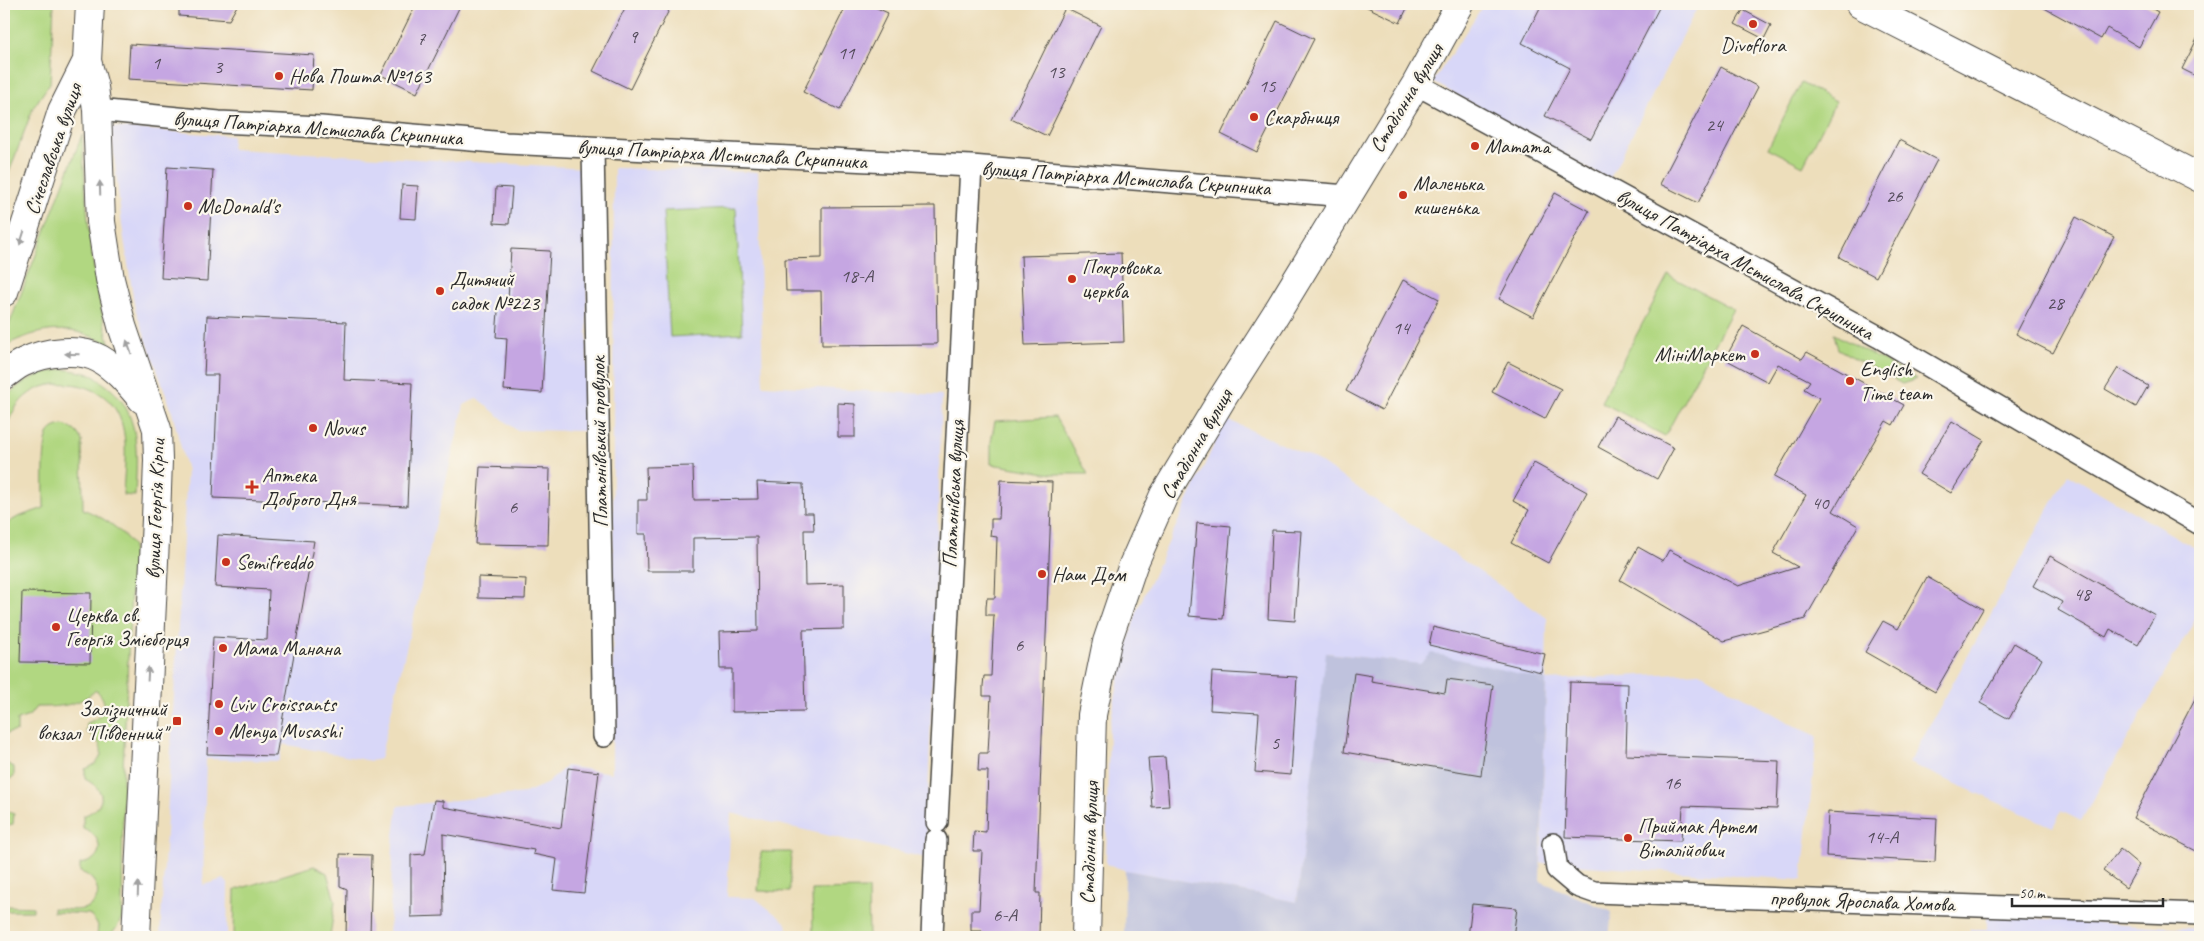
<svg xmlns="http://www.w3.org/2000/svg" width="2204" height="941" viewBox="0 0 2204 941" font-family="Caveat,sans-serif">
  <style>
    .built { fill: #d8d7f8 }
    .industrial { fill: #bfc2dd }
    .green { fill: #b1d781; stroke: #6e8156 }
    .building { fill: #c5a6e2 }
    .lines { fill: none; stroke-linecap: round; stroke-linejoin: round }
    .street-casing { stroke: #484641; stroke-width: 24 }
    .secondary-casing { stroke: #484641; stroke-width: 30 }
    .street { stroke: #fff; stroke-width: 21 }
    .secondary { stroke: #fff; stroke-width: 28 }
    .oneway { fill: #a0a0a0 }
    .poi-dot { fill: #c8321e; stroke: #fbf7ec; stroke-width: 2 }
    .labels { text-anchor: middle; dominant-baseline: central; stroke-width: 4.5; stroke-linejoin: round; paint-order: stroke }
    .number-label { font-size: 19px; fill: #524a59 }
    .poi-label { font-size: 21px; fill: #2b2b2b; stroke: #fbf7ec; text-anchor: start }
    .street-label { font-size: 21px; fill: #2b2b2b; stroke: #fbf7ec }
  </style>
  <rect width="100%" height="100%" fill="#fbf7ec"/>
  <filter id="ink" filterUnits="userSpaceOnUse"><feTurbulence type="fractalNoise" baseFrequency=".02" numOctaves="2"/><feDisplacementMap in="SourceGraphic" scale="10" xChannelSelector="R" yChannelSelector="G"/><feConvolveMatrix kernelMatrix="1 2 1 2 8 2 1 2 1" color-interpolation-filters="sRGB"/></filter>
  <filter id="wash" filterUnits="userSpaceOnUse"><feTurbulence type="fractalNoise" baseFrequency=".0096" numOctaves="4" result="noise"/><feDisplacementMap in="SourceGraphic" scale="20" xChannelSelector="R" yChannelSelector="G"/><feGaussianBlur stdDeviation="1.12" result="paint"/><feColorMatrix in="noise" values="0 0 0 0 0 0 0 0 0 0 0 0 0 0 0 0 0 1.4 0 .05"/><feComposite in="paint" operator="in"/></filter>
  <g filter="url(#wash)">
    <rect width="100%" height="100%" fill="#eddebb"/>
    <!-- built -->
    <path class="built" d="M1484,4H1699L1609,180L1433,82Z
      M111,127L232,136V149L586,168L588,431L516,430L477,398L464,405L380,759L371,761L283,744L279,761L206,759L203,885L224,879L228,884L227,937H160L187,471L171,408L135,309L122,225Z
      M614,168L758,172L763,385L942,395L926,858L731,813L727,897L755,898L785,922L791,937H389L393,842L398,806L525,793L546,784L566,766L612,773Z
      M1226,419L1317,460L1547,618L1546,680L1700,672L1793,725L1817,736L1802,880L1541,863L1546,680L1327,653L1297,902L1125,870L1106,864L1109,729L1122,664L1137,610Z
      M2068,474L2200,551V611L2081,821L2061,811L2053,827L1909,763Z
      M1987,915L2200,929V937H1970V929H1987Z"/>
    <!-- industrial -->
    <path class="industrial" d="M1326,653L1420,664L1432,653L1546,680L1540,881L1612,912L1609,937H1124L1125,870L1297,902Z"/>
    <!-- green -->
    <path class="green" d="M4,4H54L50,83L33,108L4,186Z
      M1801,83L1836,101L1803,166L1768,148Z
      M82,135C86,207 91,277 110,346C73,323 42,327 4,346V338Z
      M736,208L742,333L670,337L663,211Z
      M1668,275L1733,309L1665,436L1601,402Z
      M1834,334L1917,379L1902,384L1838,349Z
      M63,369C71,371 82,371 90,374C94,376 99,380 103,383C142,409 137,454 135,496L123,495C124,468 130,436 117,412C101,381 51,375 26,396C13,407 7,423 4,439V399C24,379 35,375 63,369Z
      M1055,417L1088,474H1052L991,464V442L995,421Z
      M63,425C73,428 78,432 82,441L83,509C104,518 119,527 133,546L123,770L122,917C116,930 113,937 97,937L98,925L89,914L53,912V908C63,909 79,912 88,907C106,897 96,876 80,872V864C105,861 105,837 83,828V816C106,807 108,791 85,779V769C107,762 106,742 86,732L87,723C104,717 111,704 96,690C78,706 61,707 36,707L29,716L17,720V731L4,734V525L18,517L44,508C44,492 42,444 49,432C53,427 58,426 63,425Z
      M4,762L14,767V777L4,781Z
      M4,810L14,814L13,824L4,826Z
      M761,852H791L789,892L758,891Z
      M314,866L327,873L335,901L330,937H234L235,890Z
      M868,889L869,937H813L812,890Z
      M4,906H5L33,907V911H4Z"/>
    <g id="blocks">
      <!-- building -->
      <path class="building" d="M179,4H238L229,20L179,16Z
        M416,4H461L417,93L381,75Z
        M627,4H672L630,89L593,71Z
        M847,4H868L888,13L840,110L803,92Z
        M1361,4H1409L1400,23Z
        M1542,4H1661L1591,139L1545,116L1570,68L1522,43Z
        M2037,4H2144L2158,12L2139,47L2107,28L2101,39Z
        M1065,8L1101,26L1047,136L1011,119Z
        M1743,10L1771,25L1764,39L1735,24Z
        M1277,21L1314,39L1257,152L1221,134Z
        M2200,33V78L2182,69Z
        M130,44L314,55L312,90L128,79Z
        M1721,67L1758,87L1698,203L1660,184Z
        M1899,140L1937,160L1876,277L1839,257Z
        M167,167L213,170L207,281L161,278Z
        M402,185L418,186L416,219L400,218Z
        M496,187L512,188L509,224L494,223Z
        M1555,193L1589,211L1533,317L1499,299Z
        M935,206L937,344L822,345L821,291H786L785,259L822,258V207Z
        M2076,217L2114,237L2053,353L2016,334Z
        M511,249L550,251L542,393L504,390L507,338L496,337L499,299L508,300Z
        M1121,253L1124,342L1025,345L1021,256Z
        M1403,280L1439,299L1382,410L1346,391Z
        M207,316L346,322L344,380L412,383L407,506L213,498L218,375H204Z
        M1743,326L1802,359L1807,352L1904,405L1893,425L1886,421L1833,511L1858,526L1805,619L1724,641L1620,580L1638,547L1663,561L1669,550L1738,586L1798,567L1773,553L1806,495L1774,477L1819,398L1804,389L1810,381L1778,364L1768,382L1725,359Z
        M1508,362L1561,389L1545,419L1492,392Z
        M2118,368L2148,386L2136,407L2105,389Z
        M838,403L855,404V437H838Z
        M1615,416L1674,448L1657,479L1598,447Z
        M1952,421L1984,440L1951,493L1919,474Z
        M1534,463L1587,492L1548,563L1511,543L1529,510L1513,501Z
        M693,466L694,500L758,499L757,482L803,484L804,513H813L814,530H804L805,585L844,584V629L803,630L805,711L732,712V669H720L719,632L758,631L757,537L693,538V571H647L646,534H638V500H647L646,467Z
        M480,467L550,469L548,545L475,544Z
        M1001,480L1052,482L1036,893H1040L1039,937H982V931H971V910H979L982,851H973L974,831L986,832L988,771H978L979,753H988L991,696H983V686L984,676H991L994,615H986V607L987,598H995L997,537L990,536L991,527V519H999Z
        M1197,523L1231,526L1223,619L1189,616Z
        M1272,530L1301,531L1295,621L1268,619Z
        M218,535L314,541L276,756L207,754L213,637L267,640L269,590L215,587Z
        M2050,556L2155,615L2138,645L2110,629L2106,637L2058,610L2062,602L2033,586Z
        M478,577L526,579L525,599L478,598Z
        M1927,577L1983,609L1935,692L1865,652L1883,621L1898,629Z
        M22,592L91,593L90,663L20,662Z
        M1433,627L1545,654L1541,672L1429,645Z
        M2014,643L2042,659L2009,719L1980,703Z
        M1212,672L1297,677L1291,775L1255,772L1259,713L1210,710Z
        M1354,673L1372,676L1371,681L1445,693L1447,679L1493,685L1481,775L1344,752Z
        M1570,682L1628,684L1626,755L1779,761L1777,809L1683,806L1681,841L1565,837Z
        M2200,689V853L2133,818Z
        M1165,757L1169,806L1152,807L1148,758Z
        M568,768L599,772L584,893L553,890L557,859L533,854L534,850L443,834L444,916L411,917V855L425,854L434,800L443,801V807L561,828Z
        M1828,812L1937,818L1935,862L1826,856Z
        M2120,849L2139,865L2126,888L2103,871Z
        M340,854L372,855L370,937H346L347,889L340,886Z
        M1472,904L1517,908L1513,937H1468Z"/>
    </g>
  </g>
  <g filter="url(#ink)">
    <use href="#blocks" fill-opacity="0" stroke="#484641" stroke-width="1"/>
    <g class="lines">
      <defs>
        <path id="street" d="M1416,84L1879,337L2200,524
          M97,110L219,122L321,127L506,143L971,166L1347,196
          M593,148L604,736
          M937,822L971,166
          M1553,844L1557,869L1577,886L1594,892L2200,914
          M932,937L936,840"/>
        <path id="secondary" d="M1860,4L2200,178
          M87,61L94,87L97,110L101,222L110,279L122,326L157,429L158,460L156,519L136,937
          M4,292L62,111L87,61L90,4
          M4,375C10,371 17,365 24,362C44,352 79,347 100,359C117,369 129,384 142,399
          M1086,937L1092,715L1107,642L1133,565L1164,495L1223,397L1276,314L1416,84L1460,4"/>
      </defs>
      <!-- street casing -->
      <use href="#street" class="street-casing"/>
      <!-- secondary casing -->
      <use href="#secondary" class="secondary-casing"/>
      <!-- street -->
      <use href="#street" class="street"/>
      <!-- secondary -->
      <use href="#secondary" class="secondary"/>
    </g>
    <!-- one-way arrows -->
    <defs><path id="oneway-solid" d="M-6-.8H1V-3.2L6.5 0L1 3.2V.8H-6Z" transform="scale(1.25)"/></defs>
    <g class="oneway">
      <use href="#oneway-solid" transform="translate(100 188) rotate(-92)"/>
      <use href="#oneway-solid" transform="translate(22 238) rotate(108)"/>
      <use href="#oneway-solid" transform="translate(129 347) rotate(-110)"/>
      <use href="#oneway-solid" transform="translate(72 354) rotate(-178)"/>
      <use href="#oneway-solid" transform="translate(148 674) rotate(-87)"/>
      <use href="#oneway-solid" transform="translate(138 889) rotate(-88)"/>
    </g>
  </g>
  <!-- markers -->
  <g class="poi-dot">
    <circle cx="1753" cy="24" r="5"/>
    <circle cx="279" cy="76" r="5"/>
    <circle cx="1254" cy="117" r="5"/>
    <circle cx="1475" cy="146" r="5"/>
    <circle cx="1403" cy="195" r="5"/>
    <circle cx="188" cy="206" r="5"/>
    <circle cx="1072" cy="279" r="5"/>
    <circle cx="440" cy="291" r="5"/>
    <circle cx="1755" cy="354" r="5"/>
    <circle cx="1850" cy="381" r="5"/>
    <circle cx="313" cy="428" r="5"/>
    <path d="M249.5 479.5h5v5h5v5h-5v5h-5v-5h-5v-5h5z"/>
    <circle cx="226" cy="562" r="5"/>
    <circle cx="1042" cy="574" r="5"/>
    <circle cx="56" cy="627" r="5"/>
    <circle cx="223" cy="648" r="5"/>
    <circle cx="219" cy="704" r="5"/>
    <rect x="172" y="716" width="10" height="10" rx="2.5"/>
    <circle cx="219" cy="731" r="5"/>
    <circle cx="1628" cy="838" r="5"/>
  </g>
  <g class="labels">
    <!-- number labels -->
    <g class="number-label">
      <text x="633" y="37">9</text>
      <text x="421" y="39">7</text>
      <text x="846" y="53">11</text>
      <text x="156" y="63">1</text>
      <text x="218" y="67">3</text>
      <text x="1056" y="72">13</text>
      <text x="1267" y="86">15</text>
      <text x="1714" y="125">24</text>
      <text x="1894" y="196">26</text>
      <text x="857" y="276">18-А</text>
      <text x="2055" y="303">28</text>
      <text x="1401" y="328">14</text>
      <text x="1820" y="503">40</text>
      <text x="513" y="507">6</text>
      <text x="2082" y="594">48</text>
      <text x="1019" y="645">6</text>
      <text x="1275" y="743">5</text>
      <text x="1672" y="783">16</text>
      <text x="1882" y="837">14-А</text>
      <text x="1005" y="915">6-А</text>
    </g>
    <!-- poi labels -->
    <g class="poi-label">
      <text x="1753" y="45" text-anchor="middle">Divoflora</text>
      <text x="289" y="76">Нова Пошта №163</text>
      <text x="1264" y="117">Скарбниця</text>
      <text x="1485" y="146">Матата</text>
      <text x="1413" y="183">Маленька<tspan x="1413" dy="24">кишенька</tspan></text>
      <text x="198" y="206">McDonald's</text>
      <text x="1082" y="267">Покровська<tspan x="1082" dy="24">церква</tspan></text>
      <text x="450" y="279">Дитячий<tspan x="450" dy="24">садок №223</tspan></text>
      <text x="1745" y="354" text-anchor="end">МініМаркет</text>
      <text x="1860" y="369">English<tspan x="1860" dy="24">Time team</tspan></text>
      <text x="323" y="428">Novus</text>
      <text x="262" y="475">Аптека<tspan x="262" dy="24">Доброго Дня</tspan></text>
      <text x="236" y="562">Semifreddo</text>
      <text x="1052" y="574">Наш Дом</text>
      <text x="66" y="615">Церква св.<tspan x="66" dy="24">Георгія Змієборця</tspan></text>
      <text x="233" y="648">Мама Манана</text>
      <text x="229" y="704">Lviv Croissants</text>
      <text x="167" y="709" text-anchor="end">Залізничний<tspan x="167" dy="24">вокзал "Південний"</tspan></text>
      <text x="229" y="731">Menya Musashi</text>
      <text x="1638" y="826">Приймак Артем<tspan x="1638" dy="24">Віталійович</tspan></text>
    </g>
    <!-- street labels -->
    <g class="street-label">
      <text transform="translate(1406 98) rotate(-59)">Стадіонна вулиця</text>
      <text transform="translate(318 128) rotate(4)">вулиця Патріарха Мстислава Скрипника</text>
      <text transform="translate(53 149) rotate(-71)">Січеславська вулиця</text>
      <text transform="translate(722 154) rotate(3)">вулиця Патріарха Мстислава Скрипника</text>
      <text transform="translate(1126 178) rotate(4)">вулиця Патріарха Мстислава Скрипника</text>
      <text transform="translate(1745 264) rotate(29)">вулиця Патріарха Мстислава Скрипника</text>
      <text transform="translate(599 442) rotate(-91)">Платонівський провулок</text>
      <text transform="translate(1196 444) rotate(-60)">Стадіонна вулиця</text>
      <text transform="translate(953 494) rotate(-87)">Платонівська вулиця</text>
      <text transform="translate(155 509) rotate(-88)">вулиця Георгія Кірпи</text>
      <text transform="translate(1089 843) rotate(-88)">Стадіонна вулиця</text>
      <text transform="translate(1862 901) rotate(2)">провулок Ярослава Хомова</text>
    </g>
  </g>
  <!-- margin -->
  <rect width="2204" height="941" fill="none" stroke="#fbf7ec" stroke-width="20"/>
  <!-- scale -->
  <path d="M2012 898v8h151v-8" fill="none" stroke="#2b2b2b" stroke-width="2.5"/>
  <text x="2019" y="898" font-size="15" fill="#2b2b2b" stroke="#fbf7ec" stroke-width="4" paint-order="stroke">50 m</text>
</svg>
